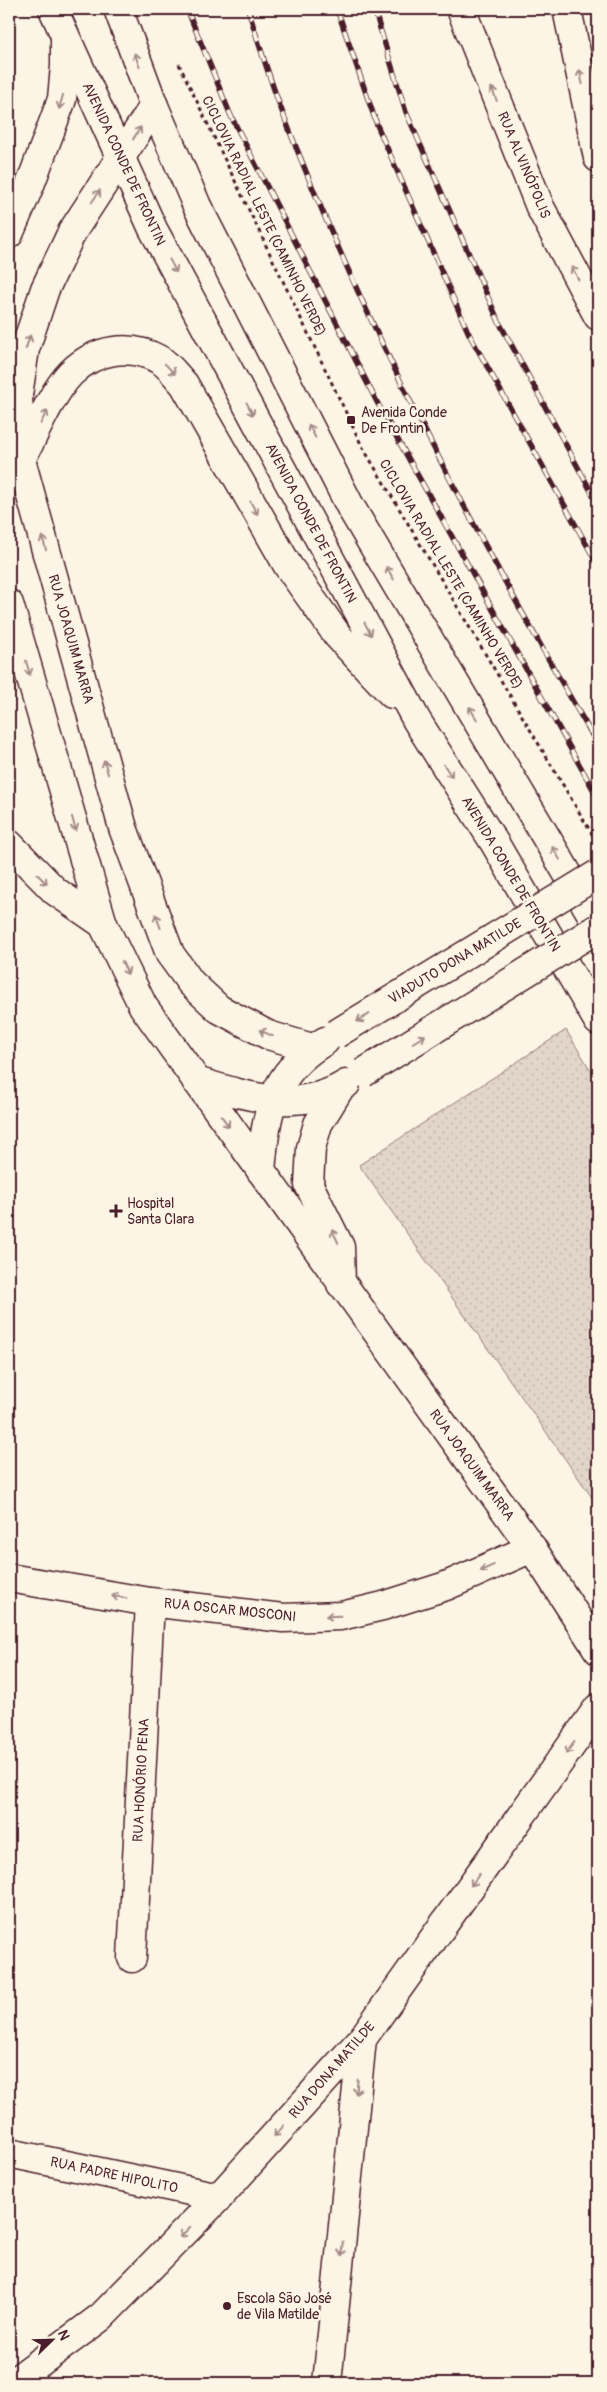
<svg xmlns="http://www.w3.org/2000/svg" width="607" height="2392" viewBox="0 0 607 2392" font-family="Pangolin,sans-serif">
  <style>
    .grass { fill: url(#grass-dots); stroke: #967a7a }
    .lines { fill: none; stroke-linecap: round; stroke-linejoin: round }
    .street-casing { stroke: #4a1f2b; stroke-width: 31 }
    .secondary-casing { stroke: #4a1f2b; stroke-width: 31 }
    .highway-casing { stroke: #4a1f2b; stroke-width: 31 }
    .path { stroke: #4a1f2b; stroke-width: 3; stroke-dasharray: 4 4; stroke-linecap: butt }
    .street { stroke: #fcf5e5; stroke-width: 28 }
    .secondary { stroke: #fcf5e5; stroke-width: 28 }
    .highway { stroke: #fcf5e5; stroke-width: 28 }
    .rail-casing { stroke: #4a1f2b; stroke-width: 5.5 }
    .rail { stroke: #fcf5e5; stroke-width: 4; stroke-dasharray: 11; stroke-linecap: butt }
    .secondary-bridge-casing { stroke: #4a1f2b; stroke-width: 31; stroke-linecap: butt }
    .secondary-bridge { stroke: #fcf5e5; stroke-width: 28 }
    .oneway { stroke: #a38a88 }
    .poi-dot { fill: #4a1f2b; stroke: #fcf5e5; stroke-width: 2 }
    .labels { text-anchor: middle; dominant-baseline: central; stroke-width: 5; stroke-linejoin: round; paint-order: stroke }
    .street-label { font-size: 14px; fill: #4a1f2b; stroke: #fcf5e5 }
    .poi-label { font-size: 14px; fill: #4a1f2b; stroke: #fcf5e5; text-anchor: start }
  </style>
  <defs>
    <pattern id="grass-dots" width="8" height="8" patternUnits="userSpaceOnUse" patternTransform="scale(1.25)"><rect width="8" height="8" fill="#e2d5ca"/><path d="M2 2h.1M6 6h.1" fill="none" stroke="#c3b6ae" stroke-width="1.8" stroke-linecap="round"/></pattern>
  </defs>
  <rect width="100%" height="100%" fill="#fcf5e5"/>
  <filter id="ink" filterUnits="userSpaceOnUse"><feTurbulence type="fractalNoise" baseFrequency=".02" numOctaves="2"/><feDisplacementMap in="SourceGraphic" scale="10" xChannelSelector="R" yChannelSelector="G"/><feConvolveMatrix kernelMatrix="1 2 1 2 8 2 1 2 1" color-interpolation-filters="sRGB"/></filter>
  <g filter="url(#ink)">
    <!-- grass -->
    <path class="grass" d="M566,1030L598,1082V1506L359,1165Z"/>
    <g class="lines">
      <defs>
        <path id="street" d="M567,9L598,158
          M9,844L55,891L103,924
          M9,1578L150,1602L283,1618L341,1616L383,1606L446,1586L532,1548
          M132,1958L150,1602
          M9,2153L219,2197
          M327,2383L362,2039"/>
        <path id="secondary" d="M461,9L540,207L598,316
          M154,106L72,232L45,289L25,349L18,395L21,460L123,828L170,954L191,983L219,1009L268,1035L312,1048
          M9,234L30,185L62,99L65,66V36
          M9,604L103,924L143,1006L532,1548L598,1650
          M196,1081C246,1096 299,1114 346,1084
          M340,1088L318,1124L311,1148L309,1185L340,1247L341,1284
          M261,1171C266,1113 271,1073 325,1041
          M12,2383L101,2317L219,2197L362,2039L598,1708"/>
        <path id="highway" d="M53,9L153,229L417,721L494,842L598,1021
          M118,9L154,106L197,206L350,506L598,925
          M21,460C34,435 52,392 71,373C95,349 130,343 160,360C169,365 177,377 184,384L288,566L338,636L392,694"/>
      </defs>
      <!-- street casing -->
      <use href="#street" class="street-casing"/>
      <!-- secondary casing -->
      <use href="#secondary" class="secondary-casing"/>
      <!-- highway casing -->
      <use href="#highway" class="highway-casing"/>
      <!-- path -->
      <path class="path" d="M179,64L362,446L595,839"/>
      <!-- street -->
      <use href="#street" class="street"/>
      <!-- secondary -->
      <use href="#secondary" class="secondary"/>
      <!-- highway -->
      <use href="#highway" class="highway"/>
      <defs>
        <path id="rail" d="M187,9L231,116L378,404L598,798
          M248,9C258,41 268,74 280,106C365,329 478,540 598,745
          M337,9L377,125L469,334L598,565
          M374,9L406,112L499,322L598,504"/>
      </defs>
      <!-- rail casing -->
      <use href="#rail" class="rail-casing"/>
      <!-- rail -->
      <use href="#rail" class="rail"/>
      <defs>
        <path id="secondary-bridge" d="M336,1034L598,874
          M363,1073L598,928"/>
      </defs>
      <!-- secondary-bridge casing -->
      <use href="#secondary-bridge" class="secondary-bridge-casing"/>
      <!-- secondary-bridge -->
      <use href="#secondary-bridge" class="secondary-bridge"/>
    </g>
    <!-- one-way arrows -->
    <defs><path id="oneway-shaft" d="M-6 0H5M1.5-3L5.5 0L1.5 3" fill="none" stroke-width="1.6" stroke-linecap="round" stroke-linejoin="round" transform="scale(1.25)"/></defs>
    <g class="oneway">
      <use href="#oneway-shaft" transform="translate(137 60) rotate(-110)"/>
      <use href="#oneway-shaft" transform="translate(581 77) rotate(-102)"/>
      <use href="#oneway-shaft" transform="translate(494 94) rotate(-112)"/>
      <use href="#oneway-shaft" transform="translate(61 102) rotate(106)"/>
      <use href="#oneway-shaft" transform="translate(137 133) rotate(-58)"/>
      <use href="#oneway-shaft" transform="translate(96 196) rotate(-56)"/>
      <use href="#oneway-shaft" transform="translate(173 266) rotate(62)"/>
      <use href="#oneway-shaft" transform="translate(575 273) rotate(-118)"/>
      <use href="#oneway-shaft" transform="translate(28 342) rotate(-72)"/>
      <use href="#oneway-shaft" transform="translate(170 369) rotate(46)"/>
      <use href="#oneway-shaft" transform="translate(250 409) rotate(62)"/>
      <use href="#oneway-shaft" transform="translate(44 417) rotate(-62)"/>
      <use href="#oneway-shaft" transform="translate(312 431) rotate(-117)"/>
      <use href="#oneway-shaft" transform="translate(254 508) rotate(60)"/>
      <use href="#oneway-shaft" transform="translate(44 543) rotate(-106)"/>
      <use href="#oneway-shaft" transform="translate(390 573) rotate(-121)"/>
      <use href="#oneway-shaft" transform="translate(368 629) rotate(62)"/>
      <use href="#oneway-shaft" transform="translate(28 668) rotate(74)"/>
      <use href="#oneway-shaft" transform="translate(473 713) rotate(-121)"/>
      <use href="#oneway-shaft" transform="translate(106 767) rotate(-106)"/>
      <use href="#oneway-shaft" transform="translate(448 771) rotate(57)"/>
      <use href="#oneway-shaft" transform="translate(74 824) rotate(74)"/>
      <use href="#oneway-shaft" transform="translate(556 853) rotate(-121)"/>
      <use href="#oneway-shaft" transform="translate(42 879) rotate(45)"/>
      <use href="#oneway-shaft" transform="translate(158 921) rotate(-110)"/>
      <use href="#oneway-shaft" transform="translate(125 968) rotate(64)"/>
      <use href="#oneway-shaft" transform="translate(363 1018) rotate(149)"/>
      <use href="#oneway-shaft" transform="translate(266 1033) rotate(-156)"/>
      <use href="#oneway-shaft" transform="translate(419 1039) rotate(-32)"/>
      <use href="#oneway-shaft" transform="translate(225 1121) rotate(54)"/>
      <use href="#oneway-shaft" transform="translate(335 1236) rotate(-116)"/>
      <use href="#oneway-shaft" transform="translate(487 1568) rotate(156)"/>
      <use href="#oneway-shaft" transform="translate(119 1597) rotate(-170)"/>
      <use href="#oneway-shaft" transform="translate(333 1616) rotate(178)"/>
      <use href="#oneway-shaft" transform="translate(570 1748) rotate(126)"/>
      <use href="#oneway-shaft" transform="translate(475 1880) rotate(126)"/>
      <use href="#oneway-shaft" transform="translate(357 2087) rotate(95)"/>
      <use href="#oneway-shaft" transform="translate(279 2131) rotate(132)"/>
      <use href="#oneway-shaft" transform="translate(185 2232) rotate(135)"/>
      <use href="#oneway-shaft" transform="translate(342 2249) rotate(96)"/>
    </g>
  </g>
  <!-- markers -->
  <g class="poi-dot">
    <rect x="346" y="415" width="10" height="10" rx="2.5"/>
    <path d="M113.5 1203.5h5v5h5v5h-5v5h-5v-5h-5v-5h5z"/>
    <circle cx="227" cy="2306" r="5"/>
  </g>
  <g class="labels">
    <!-- street labels -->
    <g class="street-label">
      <text transform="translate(124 164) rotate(65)">AVENIDA CONDE DE FRONTIN</text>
      <text transform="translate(524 165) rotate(67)">RUA ALVINÓPOLIS</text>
      <text transform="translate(264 216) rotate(64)">CICLOVIA RADIAL LESTE (CAMINHO VERDE)</text>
      <text transform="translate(311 523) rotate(62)">AVENIDA CONDE DE FRONTIN</text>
      <text transform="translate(451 574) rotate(59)">CICLOVIA RADIAL LESTE (CAMINHO VERDE)</text>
      <text transform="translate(71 639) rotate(74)">RUA JOAQUIM MARRA</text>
      <text transform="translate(511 874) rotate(59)">AVENIDA CONDE DE FRONTIN</text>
      <text transform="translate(455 961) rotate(-31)">VIADUTO DONA MATILDE</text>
      <text transform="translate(472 1465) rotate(54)">RUA JOAQUIM MARRA</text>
      <text transform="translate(230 1610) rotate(6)">RUA OSCAR MOSCONI</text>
      <text transform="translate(141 1780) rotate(-87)">RUA HONÓRIO PENA</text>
      <text transform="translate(332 2070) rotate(-49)">RUA DONA MATILDE</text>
      <text transform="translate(114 2175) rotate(12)">RUA PADRE HIPOLITO</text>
    </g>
    <!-- poi labels -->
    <g class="poi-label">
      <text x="361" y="412">Avenida Conde<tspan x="361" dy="16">De Frontin</tspan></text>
      <text x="127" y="1203">Hospital<tspan x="127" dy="16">Santa Clara</tspan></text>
      <text x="237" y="2298">Escola São José<tspan x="237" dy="16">de Vila Matilde</tspan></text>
    </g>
  </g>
  <!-- margin -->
  <rect width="607" height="2392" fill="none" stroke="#fcf5e5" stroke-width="30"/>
  <rect x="15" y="15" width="577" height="2362" fill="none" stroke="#4a1f2b" stroke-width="2" filter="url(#ink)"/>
  <!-- north arrow -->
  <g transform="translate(52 2340) rotate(67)" stroke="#fcf5e5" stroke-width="4" paint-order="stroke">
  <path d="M0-4L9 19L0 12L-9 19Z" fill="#4a1f2b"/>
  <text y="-8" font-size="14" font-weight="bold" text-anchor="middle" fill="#4a1f2b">N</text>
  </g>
</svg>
